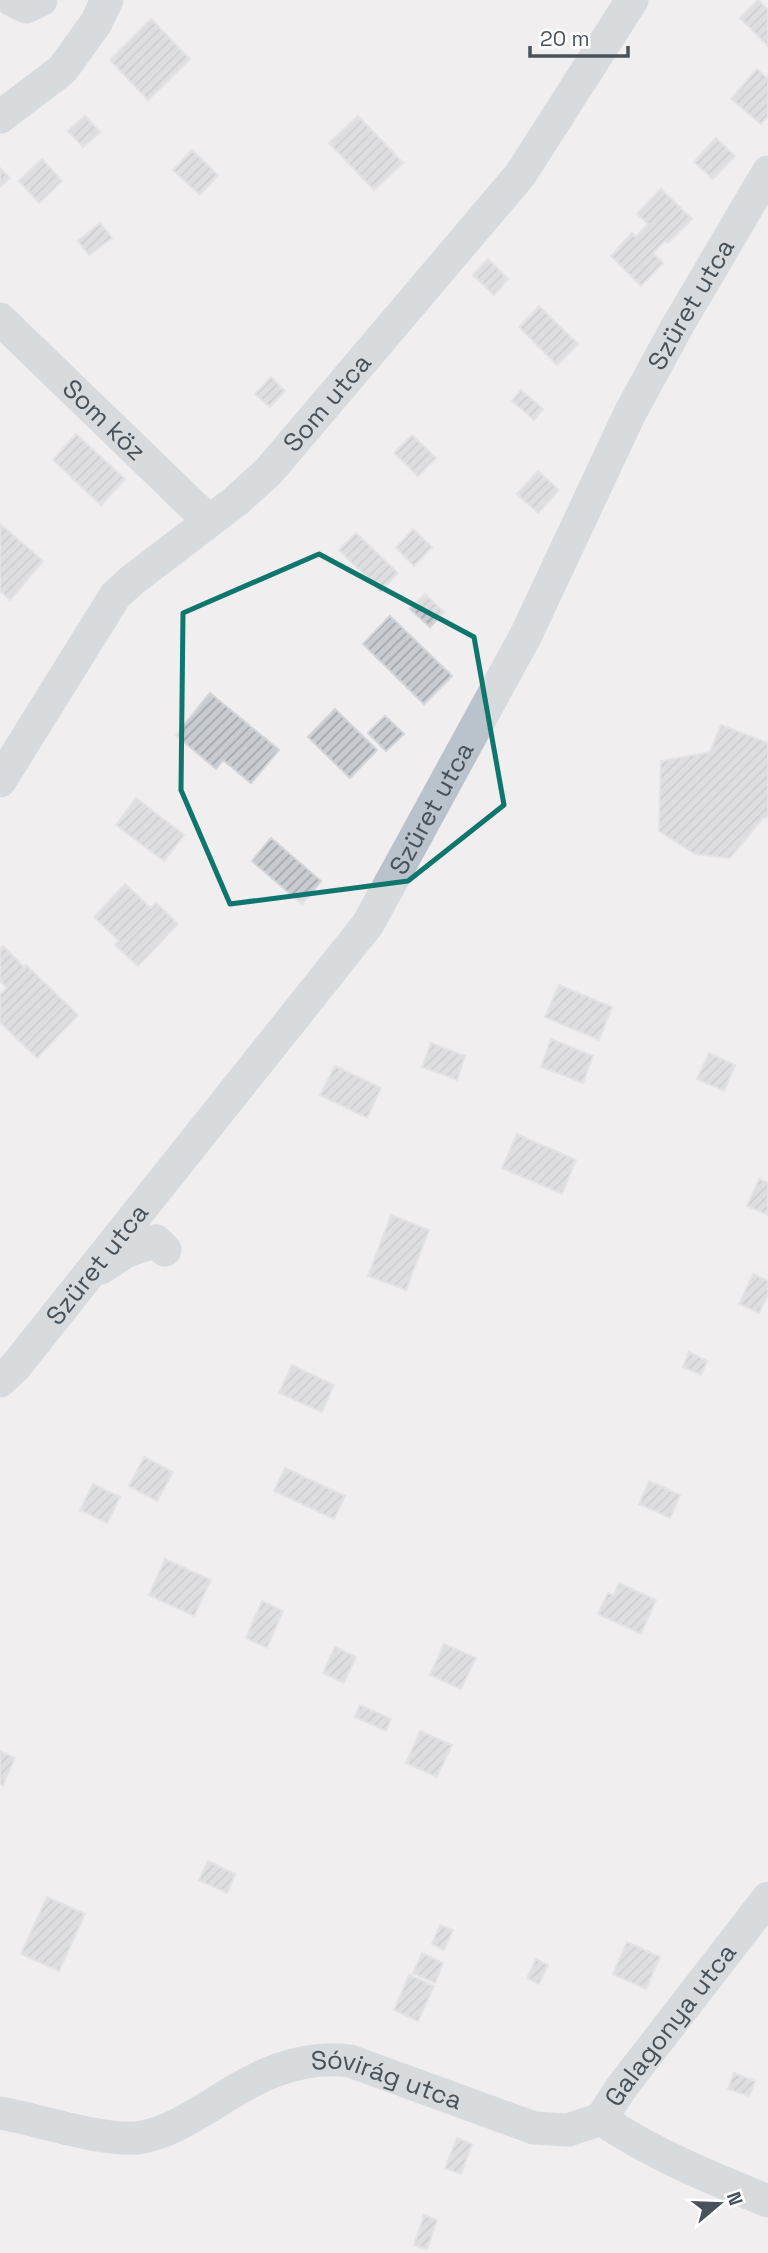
<svg xmlns="http://www.w3.org/2000/svg" width="768" height="2253" viewBox="0 0 768 2253" font-family="'Space Grotesk',sans-serif">
  <style>
    .building { fill: url(#building-hatch); stroke: #d2d4d9; stroke-width: 2 }
    .lines { fill: none; stroke-linecap: round; stroke-linejoin: round }
    .minor { stroke: #bac3cb; stroke-width: 33 }
    .marked { fill: none; stroke: #0f766e; stroke-width: 5; stroke-linejoin: round }
    .labels { text-anchor: middle; dominant-baseline: central; stroke-width: 7; stroke-linejoin: round; paint-order: stroke }
    .street-label { font-size: 26px; fill: #47525b; stroke: #fff }
  </style>
  <defs>
    <pattern id="building-hatch" width="6" height="6" patternUnits="userSpaceOnUse" patternTransform="scale(1.75)"><rect width="6" height="6" fill="#c8cbd0"/><path d="M-1 1l2-2M0 6l6-6M5 7l2-2" fill="none" stroke="#a4a7ac"/></pattern>
  </defs>
  <rect width="100%" height="100%" fill="#f0eeee"/>
  <!-- building -->
  <path class="building" d="M758,0L768,10V46L740,18Z
    M151,19L190,59L148,100L110,60Z
    M757,69L768,79V116L761,124L731,99Z
    M85,116L100,132L83,147L68,131Z
    M358,116L403,163L374,190L329,143Z
    M716,138L735,156L713,179L694,162Z
    M192,150L218,175L200,195L173,170Z
    M42,159L62,181L39,203L19,181Z
    M0,168L10,178L0,187Z
    M661,189L692,219L668,243L665,241L653,253L663,263L641,286L611,256L632,233L636,237L648,224L637,214Z
    M100,223L112,238L89,255L78,241Z
    M488,259L508,279L494,295L473,275Z
    M539,306L578,344L557,365L519,327Z
    M271,377L285,391L270,407L255,394Z
    M521,390L543,409L534,420L512,401Z
    M76,434L125,479L101,505L53,460Z
    M412,435L436,458L418,476L394,453Z
    M538,471L559,490L538,513L517,494Z
    M0,524L43,561L10,600L0,591Z
    M413,529L432,547L414,566L396,548Z
    M356,533L398,573L381,591L339,550Z
    M425,594L444,612L430,627L410,609Z
    M390,616L452,676L424,704L363,644Z
    M210,693L279,750L251,783L223,760L216,769L176,735Z
    M335,709L377,750L350,778L308,737Z
    M385,716L404,734L386,751L368,733Z
    M721,725L768,743V817L763,818L730,858L695,854L659,831L661,761L710,752Z
    M136,798L184,835L164,861L116,825Z
    M271,838L321,881L302,904L252,861Z
    M125,884L151,908L156,903L178,924L138,966L115,945L119,941L94,917Z
    M3,946L24,967L26,965L78,1015L37,1058L0,1022V995L7,988L0,981V949Z
    M559,985L612,1007L599,1040L545,1017Z
    M551,1039L593,1056L583,1083L541,1067Z
    M431,1043L465,1056L457,1080L422,1067Z
    M709,1053L735,1065L724,1091L697,1079Z
    M335,1066L381,1088L367,1118L320,1095Z
    M517,1134L576,1160L562,1194L502,1168Z
    M759,1179L768,1183V1215L747,1206Z
    M391,1215L429,1230L406,1290L368,1276Z
    M753,1274L768,1281V1294L759,1313L739,1304Z
    M689,1352L707,1361L701,1375L683,1367Z
    M292,1365L334,1385L322,1412L279,1393Z
    M144,1457L173,1472L157,1501L129,1486Z
    M285,1468L345,1496L334,1519L274,1491Z
    M649,1481L680,1495L670,1518L639,1504Z
    M93,1484L120,1497L107,1523L80,1510Z
    M165,1559L211,1580L194,1616L149,1595Z
    M619,1583L656,1600L641,1634L598,1614L608,1593L614,1595Z
    M262,1601L283,1611L267,1648L246,1638Z
    M444,1644L476,1658L461,1689L430,1675Z
    M335,1647L356,1657L344,1683L323,1673Z
    M360,1705L391,1719L386,1731L355,1717Z
    M420,1731L452,1745L437,1777L406,1763Z
    M0,1751L15,1758L3,1785L0,1784Z
    M208,1861L235,1874L227,1893L199,1880Z
    M47,1897L85,1914L59,1971L21,1954Z
    M440,1925L453,1930L444,1950L432,1944Z
    M627,1942L660,1957L646,1989L613,1974Z
    M422,1953L443,1963L435,1983L413,1973Z
    M536,1959L548,1965L539,1984L527,1978Z
    M409,1975L434,1986L418,2021L394,2010Z
    M734,2073L755,2081L749,2096L728,2089Z
    M457,2138L472,2144L461,2174L445,2168Z
    M424,2215L437,2220L427,2249L414,2245Z"/>
  <g class="lines">
    <!-- minor -->
    <g class="minor">
      <path d="M12,0L26,7L41,0"/>
      <path d="M0,117L62,70L96,23L107,0"/>
      <path id="s1" d="M0,319L209,521"/>
      <path id="s2" d="M0,781L115,596L131,581L236,501L269,471L520,175L632,0"/>
      <path d="M101,1268L125,1252L156,1241L165,1250"/>
      <path id="s3" d="M0,1381L15,1367L368,924L526,635L630,413L678,325L768,172"/>
      <path id="s4" d="M0,2113C37,2119 109,2144 143,2137C169,2132 192,2117 215,2103C256,2076 300,2054 350,2061L534,2128L568,2130L601,2119C652,2154 711,2178 768,2201"/>
      <path id="s5" d="M601,2119L621,2088L768,1898"/>
    </g>
  </g>
  <!-- marked area -->
  <path d="M0 0H768V2253H0ZM319,554L474,637L504,805L408,881L230,904L181,790L183,613Z" fill="#f0eeee" fill-opacity=".55" fill-rule="evenodd"/>
  <path class="marked" d="M319,554L474,637L504,805L408,881L230,904L181,790L183,613Z"/>
  <g class="labels">
    <!-- street labels -->
    <g class="street-label">
      <text stroke="none"><textPath href="#s3" startOffset="1286">Szüret utca</textPath></text>
      <text stroke="none"><textPath href="#s2" startOffset="506">Som utca</textPath></text>
      <text stroke="none"><textPath href="#s1" startOffset="145">Som köz</textPath></text>
      <text stroke="none"><textPath href="#s3" startOffset="719">Szüret utca</textPath></text>
      <text stroke="none"><textPath href="#s3" startOffset="152">Szüret utca</textPath></text>
      <text stroke="none"><textPath href="#s5" startOffset="117">Galagonya utca</textPath></text>
      <text stroke="none"><textPath href="#s4" startOffset="410">Sóvirág utca</textPath></text>
    </g>
  </g>
  <!-- north arrow -->
  <g transform="translate(719 2204) rotate(71)" stroke="#ffffff" stroke-width="5" paint-order="stroke">
  <path d="M0-5L12 26L0 18L-12 26Z" fill="#47525b"/>
  <text y="-10" font-size="19" font-weight="bold" text-anchor="middle" fill="#47525b">N</text>
  </g>
  <!-- scale -->
  <path d="M530 46v10h98v-10" fill="none" stroke="#47525b" stroke-width="3.5"/>
  <text x="540" y="46" font-size="21" fill="#47525b" stroke="#ffffff" stroke-width="5" paint-order="stroke">20 m</text>
</svg>
